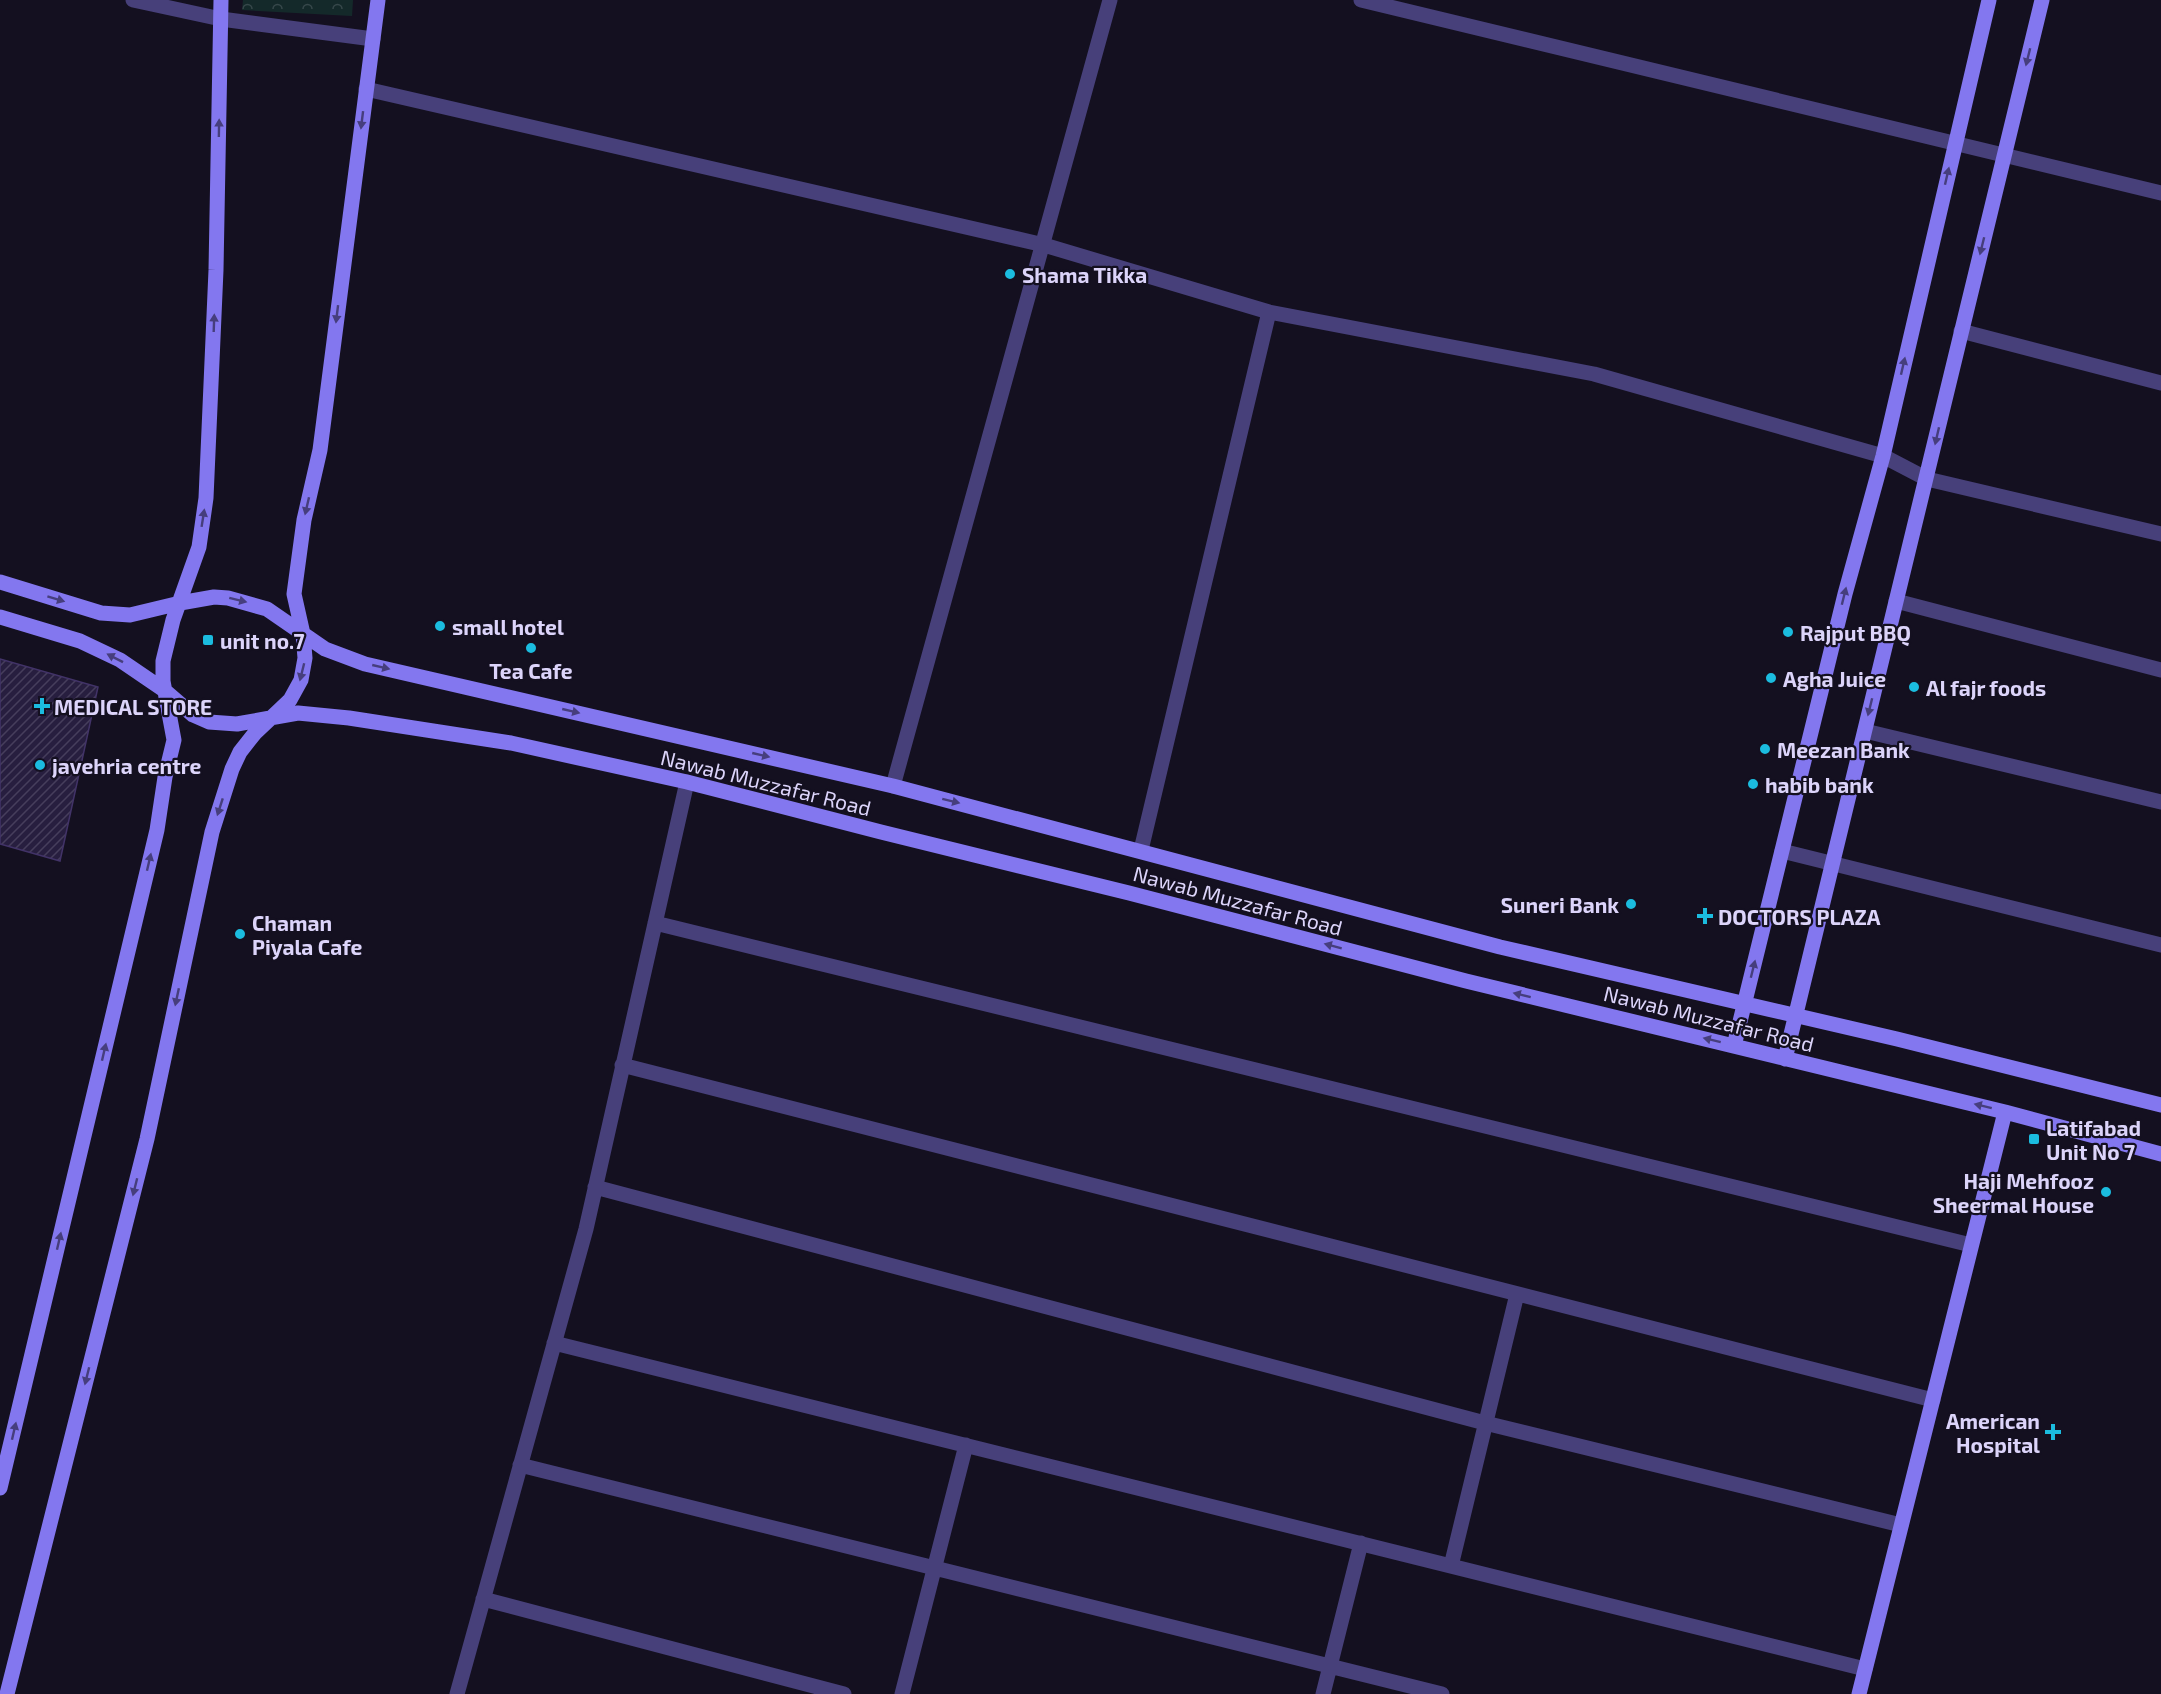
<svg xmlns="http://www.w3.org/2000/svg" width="2161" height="1694" viewBox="0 0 2161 1694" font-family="'Exo 2',sans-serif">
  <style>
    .park { fill: url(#park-crowns) }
    .building { fill: url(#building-hatch); stroke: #423368; stroke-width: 1.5 }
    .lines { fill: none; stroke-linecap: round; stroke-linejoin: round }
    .street { stroke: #47407a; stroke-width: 15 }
    .secondary { stroke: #8377ef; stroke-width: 15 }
    .oneway { fill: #463e7d }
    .poi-dot { fill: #1bbcdf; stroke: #141020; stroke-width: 2 }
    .labels { text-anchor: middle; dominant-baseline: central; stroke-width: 4.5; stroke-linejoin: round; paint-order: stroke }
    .poi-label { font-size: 21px; font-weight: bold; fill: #dcd4fa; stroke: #141020; text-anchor: start }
    .street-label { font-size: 21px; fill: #dcd4fa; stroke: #141020 }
  </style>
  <defs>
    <pattern id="park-crowns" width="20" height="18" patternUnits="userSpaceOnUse" patternTransform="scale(1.5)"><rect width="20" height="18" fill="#14292a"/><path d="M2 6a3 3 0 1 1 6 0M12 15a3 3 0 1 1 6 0" fill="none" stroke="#36474a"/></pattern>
    <pattern id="building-hatch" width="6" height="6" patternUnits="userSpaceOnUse" patternTransform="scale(1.5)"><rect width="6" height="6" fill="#271e3f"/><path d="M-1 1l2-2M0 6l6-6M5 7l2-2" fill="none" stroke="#463e5c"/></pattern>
  </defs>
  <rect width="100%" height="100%" fill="#141020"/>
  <!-- park -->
  <path class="park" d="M243,0H353L352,16L242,10Z"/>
  <!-- building -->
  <path class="building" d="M0,659L98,687L60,861L0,844Z"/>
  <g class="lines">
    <!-- street -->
    <path class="street" d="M133,0L221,19L373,39
      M1361,0L2161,193
      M366,89L1044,245L1269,312L1594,374L1883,456L1927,479L2161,534
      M1961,331L2161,383
      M1896,601L2161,670
      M1865,731L2161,802
      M893,786L1110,0
      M1141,850L1269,312
      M1782,851L2161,945
      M655,923L1971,1245
      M622,1065L1933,1400
      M595,1187L1485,1423L1901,1525
      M554,1343L1865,1669
      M520,1465L1442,1694
      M1451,1566L1517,1294
      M483,1599L844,1694
      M457,1694L586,1229L687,782
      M902,1694L966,1445
      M1323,1694L1361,1543"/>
    <!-- secondary -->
    <path class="secondary" d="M0,582L101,613L130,615L180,603L214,597L228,598L267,609L325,649L365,664L893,786L1500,947L1897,1039L2161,1105
      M0,617L80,641L120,660L164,690L193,715L209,722L237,724L298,713L349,718L511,743L687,782L881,832L1129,893L1466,981L2005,1112L2161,1154
      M1734,1046L1845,594L1883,456L1989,0
      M1785,1059L2042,0
      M0,1488L157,830L165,777L174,740L163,681V661L173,620L199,547L206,498L216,270L221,0
      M7,1694L147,1139L212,832L232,769L240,752L255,733L290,700L301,680L305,658L303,634L294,594L304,520L320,450L378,0
      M1859,1694L2005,1112"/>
  </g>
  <!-- one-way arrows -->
  <defs><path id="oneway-solid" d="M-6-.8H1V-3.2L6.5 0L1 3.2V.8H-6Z" transform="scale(1.5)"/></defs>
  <g class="oneway">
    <use href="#oneway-solid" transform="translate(2028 57) rotate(104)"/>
    <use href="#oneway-solid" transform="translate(362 120) rotate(97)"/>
    <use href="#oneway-solid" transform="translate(219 128) rotate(-89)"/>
    <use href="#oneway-solid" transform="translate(1947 176) rotate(-77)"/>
    <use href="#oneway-solid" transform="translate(1982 246) rotate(104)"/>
    <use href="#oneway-solid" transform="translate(337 314) rotate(97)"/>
    <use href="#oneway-solid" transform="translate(214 323) rotate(-88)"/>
    <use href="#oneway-solid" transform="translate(1903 366) rotate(-77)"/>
    <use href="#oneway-solid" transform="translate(1937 436) rotate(103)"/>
    <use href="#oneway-solid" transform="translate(307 506) rotate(103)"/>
    <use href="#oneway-solid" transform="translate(203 518) rotate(-81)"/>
    <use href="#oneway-solid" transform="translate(1844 596) rotate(-76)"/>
    <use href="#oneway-solid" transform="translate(56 599) rotate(17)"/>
    <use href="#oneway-solid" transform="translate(238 600) rotate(14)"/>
    <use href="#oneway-solid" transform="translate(115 658) rotate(-153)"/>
    <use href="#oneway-solid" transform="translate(381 667) rotate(13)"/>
    <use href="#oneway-solid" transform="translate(302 672) rotate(104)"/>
    <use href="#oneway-solid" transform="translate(1870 707) rotate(104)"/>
    <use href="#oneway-solid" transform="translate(571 711) rotate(13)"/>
    <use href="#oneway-solid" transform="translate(761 755) rotate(13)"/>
    <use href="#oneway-solid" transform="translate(951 801) rotate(14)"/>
    <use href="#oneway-solid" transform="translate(220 807) rotate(108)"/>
    <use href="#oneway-solid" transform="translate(149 862) rotate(-77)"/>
    <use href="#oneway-solid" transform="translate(1333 946) rotate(-165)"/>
    <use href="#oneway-solid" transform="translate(1753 969) rotate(-76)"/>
    <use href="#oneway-solid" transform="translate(1522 995) rotate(-166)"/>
    <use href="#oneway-solid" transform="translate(177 997) rotate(102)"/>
    <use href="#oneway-solid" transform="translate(1712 1040) rotate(-166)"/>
    <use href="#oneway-solid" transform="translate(104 1052) rotate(-77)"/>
    <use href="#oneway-solid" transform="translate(1983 1106) rotate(-166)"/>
    <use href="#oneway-solid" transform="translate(135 1187) rotate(104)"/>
    <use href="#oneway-solid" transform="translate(59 1241) rotate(-77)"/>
    <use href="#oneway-solid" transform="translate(87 1376) rotate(104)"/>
    <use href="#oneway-solid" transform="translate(14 1431) rotate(-77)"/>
  </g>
  <!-- markers -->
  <g class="poi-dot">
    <circle cx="1010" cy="274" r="6"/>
    <circle cx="440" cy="626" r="6"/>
    <circle cx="1788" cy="632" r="6"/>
    <rect x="202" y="634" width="12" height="12" rx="3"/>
    <circle cx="531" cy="648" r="6"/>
    <circle cx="1771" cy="678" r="6"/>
    <circle cx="1914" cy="687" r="6"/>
    <path d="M39 697h6v6h6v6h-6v6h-6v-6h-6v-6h6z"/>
    <circle cx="1765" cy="749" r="6"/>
    <circle cx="40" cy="765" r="6"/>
    <circle cx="1753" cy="784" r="6"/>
    <circle cx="1631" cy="904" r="6"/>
    <path d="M1702 907h6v6h6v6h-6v6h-6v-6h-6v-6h6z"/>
    <circle cx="240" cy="934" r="6"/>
    <rect x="2028" y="1133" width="12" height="12" rx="3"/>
    <circle cx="2106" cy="1192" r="6"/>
    <path d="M2050 1423h6v6h6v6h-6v6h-6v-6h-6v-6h6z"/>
  </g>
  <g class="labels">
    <!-- poi labels -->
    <g class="poi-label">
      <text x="1022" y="274">Shama Tikka</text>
      <text x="452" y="626">small hotel</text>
      <text x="1800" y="632">Rajput BBQ</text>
      <text x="220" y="640">unit no.7</text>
      <text x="531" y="670" text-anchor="middle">Tea Cafe</text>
      <text x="1783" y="678">Agha Juice</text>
      <text x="1926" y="687">Al fajr foods</text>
      <text x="54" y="706">MEDICAL STORE</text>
      <text x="1777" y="749">Meezan Bank</text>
      <text x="52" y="765">javehria centre</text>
      <text x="1765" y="784">habib bank</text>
      <text x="1619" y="904" text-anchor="end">Suneri Bank</text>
      <text x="1718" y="916">DOCTORS PLAZA</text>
      <text x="252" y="922">Chaman<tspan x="252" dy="24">Piyala Cafe</tspan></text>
      <text x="2046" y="1127">Latifabad<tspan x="2046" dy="24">Unit No 7</tspan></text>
      <text x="2094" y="1180" text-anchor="end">Haji Mehfooz<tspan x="2094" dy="24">Sheermal House</tspan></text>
      <text x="2040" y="1420" text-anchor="end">American<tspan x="2040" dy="24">Hospital</tspan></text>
    </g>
    <!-- street labels -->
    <g class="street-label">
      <text transform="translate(766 782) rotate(14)">Nawab Muzzafar Road</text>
      <text transform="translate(1238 900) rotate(15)">Nawab Muzzafar Road</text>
      <text transform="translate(1709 1018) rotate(14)">Nawab Muzzafar Road</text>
    </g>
  </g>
</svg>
